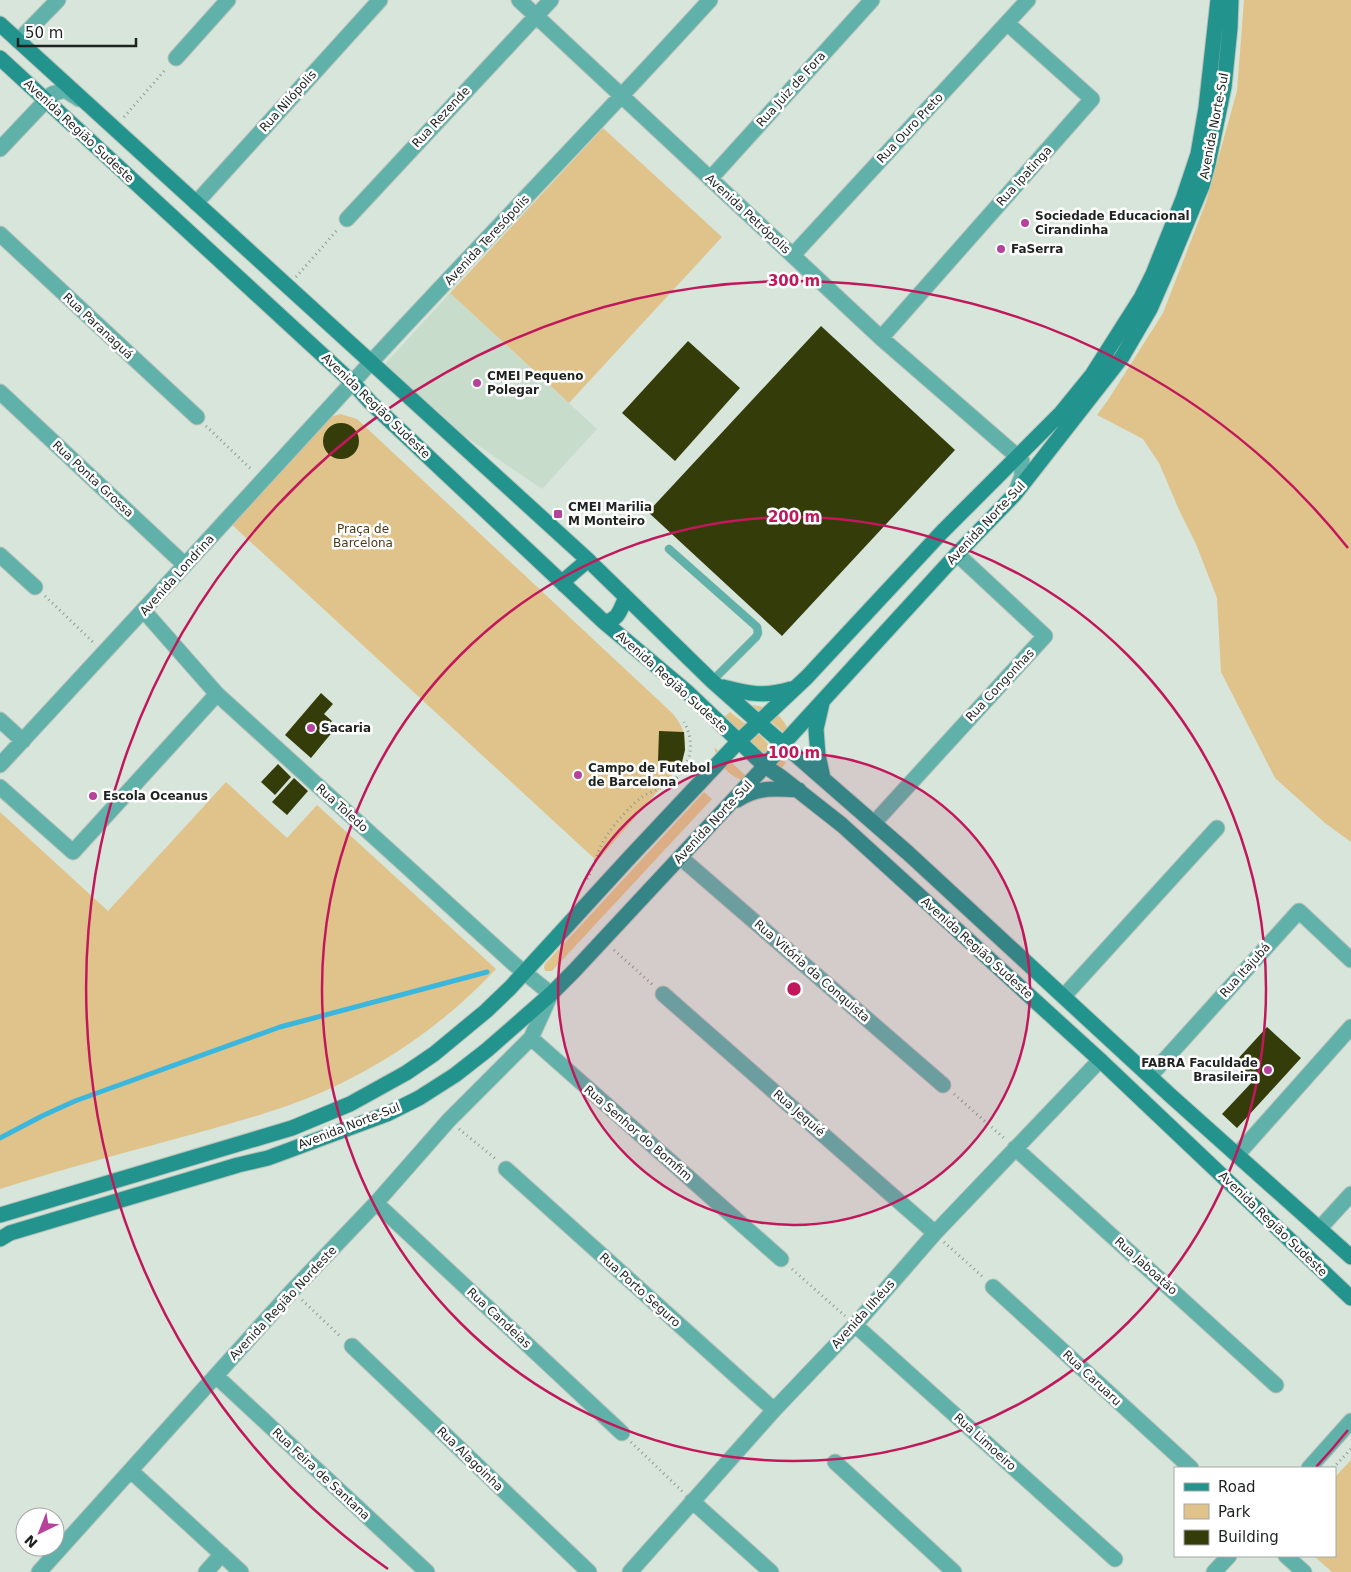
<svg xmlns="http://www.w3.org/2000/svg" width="1351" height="1572" viewBox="0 0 1351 1572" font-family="'DejaVu Sans',sans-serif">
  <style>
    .built { fill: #c8dccc }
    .green { fill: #e0c38b }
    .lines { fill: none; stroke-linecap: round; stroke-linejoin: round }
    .stream { stroke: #3bb7dd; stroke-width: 5 }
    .building { fill: #343c0a }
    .lane-casing { stroke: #b6c2b9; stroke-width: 9 }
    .street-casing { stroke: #b6c2b9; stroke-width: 17 }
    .secondary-casing { stroke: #b6c2b9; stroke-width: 17 }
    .path { stroke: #909b93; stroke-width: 3; stroke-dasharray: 1 4; stroke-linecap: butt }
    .lane { stroke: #60b1aa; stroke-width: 8 }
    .street { stroke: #60b1aa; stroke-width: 15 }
    .secondary { stroke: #22948d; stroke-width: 15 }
    .ring { fill: none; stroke: #c2185b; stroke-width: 2.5 }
    .poi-dot { fill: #b7429b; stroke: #fff; stroke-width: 2 }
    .labels { text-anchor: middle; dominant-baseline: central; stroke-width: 5; stroke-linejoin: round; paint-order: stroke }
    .street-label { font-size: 12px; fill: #1e2320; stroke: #fff }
    .poi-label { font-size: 12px; font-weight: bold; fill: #1e2320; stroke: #fff; text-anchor: start }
    .park-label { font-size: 12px; fill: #4c3a14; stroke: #fff }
    .centre { fill: #c2185b; stroke: #fff; stroke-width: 2.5 }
    .ring-label { font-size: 15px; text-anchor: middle; font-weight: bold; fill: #c2185b; stroke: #fff; stroke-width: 5; stroke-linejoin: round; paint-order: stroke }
  </style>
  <rect width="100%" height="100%" fill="#d7e5db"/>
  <!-- built -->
  <path class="built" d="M450,293L597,429L542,489L463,435L385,364Z"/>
  <!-- green -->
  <path class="green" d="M1244,0H1351V842L1325,823L1275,778L1221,672L1217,598L1196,544L1180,512L1159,463L1143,439L1097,415L1108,400L1163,313L1206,202L1237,91Z
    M603,128L722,237L569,403L450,293Z
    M340,414L357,419L670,711C687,728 690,747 678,768L597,861L230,523L328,418Z
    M752,705C773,707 787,719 791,739Z
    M730,712L760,735L786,763L776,775L724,717Z
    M714,747L753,782C732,780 719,768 714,747Z
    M226,782L287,838L317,805L496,969C443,1026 375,1072 303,1100C272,1112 240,1121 208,1130C139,1149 68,1167 0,1189V812L108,911Z
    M704,792L712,799L552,971H545L544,967L545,964Z
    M1351,1460V1572H1332L1314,1556H1335V1477Z"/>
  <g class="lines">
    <!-- stream -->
    <path class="stream" d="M0,1138L42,1116L75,1101L280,1027L487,972"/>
  </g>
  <!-- building -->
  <path class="building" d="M821,326L955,450L782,636L648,512Z
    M688,341L740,388L675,461L622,413Z
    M323 441a18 18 0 1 1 36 0a18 18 0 1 1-36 0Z
    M321,693L333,704L324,714L332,721L329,725L334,730L311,758L285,735Z
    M659,731L684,732L685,750L682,762L658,761Z
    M278,764L291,777L275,795L261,782Z
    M294,778L308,791L287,815L272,802Z
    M1267,1027L1301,1058L1237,1128L1222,1114L1255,1079L1235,1062Z"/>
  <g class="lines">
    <defs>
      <path id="lane" d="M669,549L757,627L758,633L756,637L712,681"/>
      <path id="street" d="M519,0L881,338L1018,457L1022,461V476L1016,491
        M18,41L58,0
        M176,58L228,0
        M0,149L52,94L65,90L79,99
        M710,179L872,0
        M196,203L380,0
        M347,219L551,0
        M0,234L197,417
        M793,255L1028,0
        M881,338L1092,99L1007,23
        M0,392L185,565
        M0,555L35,587
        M0,720L23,741
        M0,765C125,631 249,495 373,360C485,239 599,122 710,0
        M0,787L73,852L217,694
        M874,823L1045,636L957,554
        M680,857L943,1085
        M663,994L935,1233
        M1064,996L1217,828
        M531,1038L781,1259
        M1151,1075L1299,911L1351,960
        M1015,1148L1276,1385
        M1237,1155L1351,1027
        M506,1169L774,1410
        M376,1203L622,1433
        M1320,1228L1351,1194
        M993,1287L1191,1468
        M855,1325L1115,1559
        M352,1346L589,1572
        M216,1376L427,1572
        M835,1462L954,1572
        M1309,1468L1351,1421
        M131,1471L241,1572
        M692,1501L771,1572
        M1286,1556L1304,1572
        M39,1572L292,1291L376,1203L449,1120L531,1038L551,994L514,964L217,694L144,611
        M206,1572L222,1554
        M630,1572L774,1410L855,1325L935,1233L1100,1060
        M1214,1572L1229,1556"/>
      <path id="secondary" d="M0,24L588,560L712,681L766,729L908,853L1171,1096L1351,1257
        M0,58L354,384L370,402L604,622L686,691L765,766L781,777L842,825L1100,1060L1351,1298
        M564,585L567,578L588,560
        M604,622C619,620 620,610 626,597
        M723,687C750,694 764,697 791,689
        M822,703L816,729L818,755L823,778
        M737,800C758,787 775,788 799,790
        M0,1215L292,1128L350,1104L406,1073L434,1054L486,1011L510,988L630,857L738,742L807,677L942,532L1061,413L1092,375L1141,298L1153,274L1183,199L1198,154L1206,108L1218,0
        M0,1239L10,1233L238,1165L268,1158L387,1114L419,1098L455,1075L487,1050L551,994L574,971L765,766L783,744L957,554L1015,494L1122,357L1150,309L1168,268L1202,186L1208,164L1224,87L1230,28L1231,0"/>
    </defs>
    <!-- lane casing -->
    <use href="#lane" class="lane-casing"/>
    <!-- street casing -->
    <use href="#street" class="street-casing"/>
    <!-- secondary casing -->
    <use href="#secondary" class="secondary-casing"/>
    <!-- path -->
    <path class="path" d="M124,117L166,69
      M296,277L338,229
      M206,426L252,470
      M45,596L95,644
      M587,879C595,865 598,847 608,834C616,822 631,805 642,797C651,791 661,789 670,783C691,770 696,742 684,722
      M614,950L654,986
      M954,1094L1005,1139
      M459,1129L497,1160
      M944,1242L984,1278
      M792,1269L845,1316
      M302,1300L341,1337
      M631,1442L683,1492
      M1333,1468L1351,1449"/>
    <!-- lane -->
    <use href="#lane" class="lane"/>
    <!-- street -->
    <use href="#street" class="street"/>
    <!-- secondary -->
    <use href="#secondary" class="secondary"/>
  </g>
  <!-- distance rings -->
  <circle cx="794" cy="989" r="236" fill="#c2185b" fill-opacity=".12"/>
  <g class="ring">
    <circle cx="794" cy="989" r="236"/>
    <circle cx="794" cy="989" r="472"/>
    <path d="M1348 1430A708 708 0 0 1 1316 1467M388 1569A708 708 0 1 1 1348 548"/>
  </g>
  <!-- markers -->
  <g class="poi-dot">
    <circle cx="1025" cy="223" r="5"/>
    <circle cx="1001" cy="249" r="5"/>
    <circle cx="477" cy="383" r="5"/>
    <rect x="553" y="509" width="10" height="10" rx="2.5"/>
    <circle cx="311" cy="728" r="5"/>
    <circle cx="578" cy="775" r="5"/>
    <circle cx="93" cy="796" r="5"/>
    <circle cx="1268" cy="1070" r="5"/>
  </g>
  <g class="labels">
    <!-- street labels -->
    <g class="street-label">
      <text transform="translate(791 89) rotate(-48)">Rua Juiz de Fora</text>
      <text transform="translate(288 101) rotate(-48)">Rua Nilópolis</text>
      <text transform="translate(441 117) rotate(-47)">Rua Rezende</text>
      <text transform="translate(1214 126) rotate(-79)">Avenida Norte-Sul</text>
      <text transform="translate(910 128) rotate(-47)">Rua Ouro Preto</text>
      <text transform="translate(79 131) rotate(43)">Avenida Região Sudeste</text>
      <text transform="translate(1024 176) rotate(-48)">Rua Ipatinga</text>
      <text transform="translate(748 214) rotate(43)">Avenida Petrópolis</text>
      <text transform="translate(487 240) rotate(-47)">Avenida Teresópolis</text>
      <text transform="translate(98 326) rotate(43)">Rua Paranaguá</text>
      <text transform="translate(376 406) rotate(44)">Avenida Região Sudeste</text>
      <text transform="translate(93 479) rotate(43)">Rua Ponta Grossa</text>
      <text transform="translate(986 523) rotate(-47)">Avenida Norte-Sul</text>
      <text transform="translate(177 575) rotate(-48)">Avenida Londrina</text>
      <text transform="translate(672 682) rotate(42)">Avenida Região Sudeste</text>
      <text transform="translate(1000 685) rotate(-47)">Rua Congonhas</text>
      <text transform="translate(342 808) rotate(42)">Rua Toledo</text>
      <text transform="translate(713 822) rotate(-47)">Avenida Norte-Sul</text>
      <text transform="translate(977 948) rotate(42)">Avenida Região Sudeste</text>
      <text transform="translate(1245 970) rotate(-48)">Rua Itajubá</text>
      <text transform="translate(812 971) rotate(41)">Rua Vitória da Conquista</text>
      <text transform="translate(799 1113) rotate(41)">Rua Jequié</text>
      <text transform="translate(349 1126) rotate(-21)">Avenida Norte-Sul</text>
      <text transform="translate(638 1133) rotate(41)">Rua Senhor do Bomfim</text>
      <text transform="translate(1273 1224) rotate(44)">Avenida Região Sudeste</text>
      <text transform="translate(1146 1266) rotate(42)">Rua Jaboatão</text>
      <text transform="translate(640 1290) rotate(42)">Rua Porto Seguro</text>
      <text transform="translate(283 1303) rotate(-47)">Avenida Região Nordeste</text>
      <text transform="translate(863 1314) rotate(-48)">Avenida Ilhéus</text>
      <text transform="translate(499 1318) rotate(43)">Rua Candeias</text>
      <text transform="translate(1092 1378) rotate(43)">Rua Caruaru</text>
      <text transform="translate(985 1442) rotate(42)">Rua Limoeiro</text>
      <text transform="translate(470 1459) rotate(44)">Rua Alagoinha</text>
      <text transform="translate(321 1474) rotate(43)">Rua Feira de Santana</text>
    </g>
    <!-- poi labels -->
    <g class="poi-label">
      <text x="1035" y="216">Sociedade Educacional<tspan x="1035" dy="14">Cirandinha</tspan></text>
      <text x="1011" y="249">FaSerra</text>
      <text x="487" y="376">CMEI Pequeno<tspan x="487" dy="14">Polegar</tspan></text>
      <text x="568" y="507">CMEI Marilia<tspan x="568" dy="14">M Monteiro</tspan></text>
      <text x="321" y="728">Sacaria</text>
      <text x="588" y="768">Campo de Futebol<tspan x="588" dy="14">de Barcelona</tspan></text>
      <text x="103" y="796">Escola Oceanus</text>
      <text x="1258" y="1063" text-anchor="end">FABRA Faculdade<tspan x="1258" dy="14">Brasileira</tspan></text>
    </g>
    <!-- park labels -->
    <g class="park-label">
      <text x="363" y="529">Praça de<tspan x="363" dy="14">Barcelona</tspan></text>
    </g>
  </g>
  <circle cx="794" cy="989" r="8" class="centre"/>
  <g class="ring-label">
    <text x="794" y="286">300 m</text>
    <text x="794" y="522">200 m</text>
    <text x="794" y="758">100 m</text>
  </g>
  <!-- legend -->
  <rect x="1174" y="1467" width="162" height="90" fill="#ffffff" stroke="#a5a7a6"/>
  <rect x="1184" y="1483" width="25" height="8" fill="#22948d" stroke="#a5a7a6"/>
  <text x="1218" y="1492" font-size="15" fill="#1e2320">Road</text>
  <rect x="1184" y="1504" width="25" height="15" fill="#e0c38b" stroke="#a5a7a6"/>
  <text x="1218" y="1517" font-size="15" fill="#1e2320">Park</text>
  <rect x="1184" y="1530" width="25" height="15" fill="#343c0a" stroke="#a5a7a6"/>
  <text x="1218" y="1542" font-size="15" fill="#1e2320">Building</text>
  <!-- north arrow -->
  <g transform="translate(40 1532) rotate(223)"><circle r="24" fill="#ffffff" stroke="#a5a7a6"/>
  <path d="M0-4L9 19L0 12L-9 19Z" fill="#b7429b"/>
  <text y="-8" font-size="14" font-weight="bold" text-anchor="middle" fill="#1e2320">N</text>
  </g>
  <!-- scale -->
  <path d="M18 38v8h118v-8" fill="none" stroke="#1e2320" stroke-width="2.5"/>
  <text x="25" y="38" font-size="15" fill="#1e2320" stroke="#ffffff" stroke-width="4" paint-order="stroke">50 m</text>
</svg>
